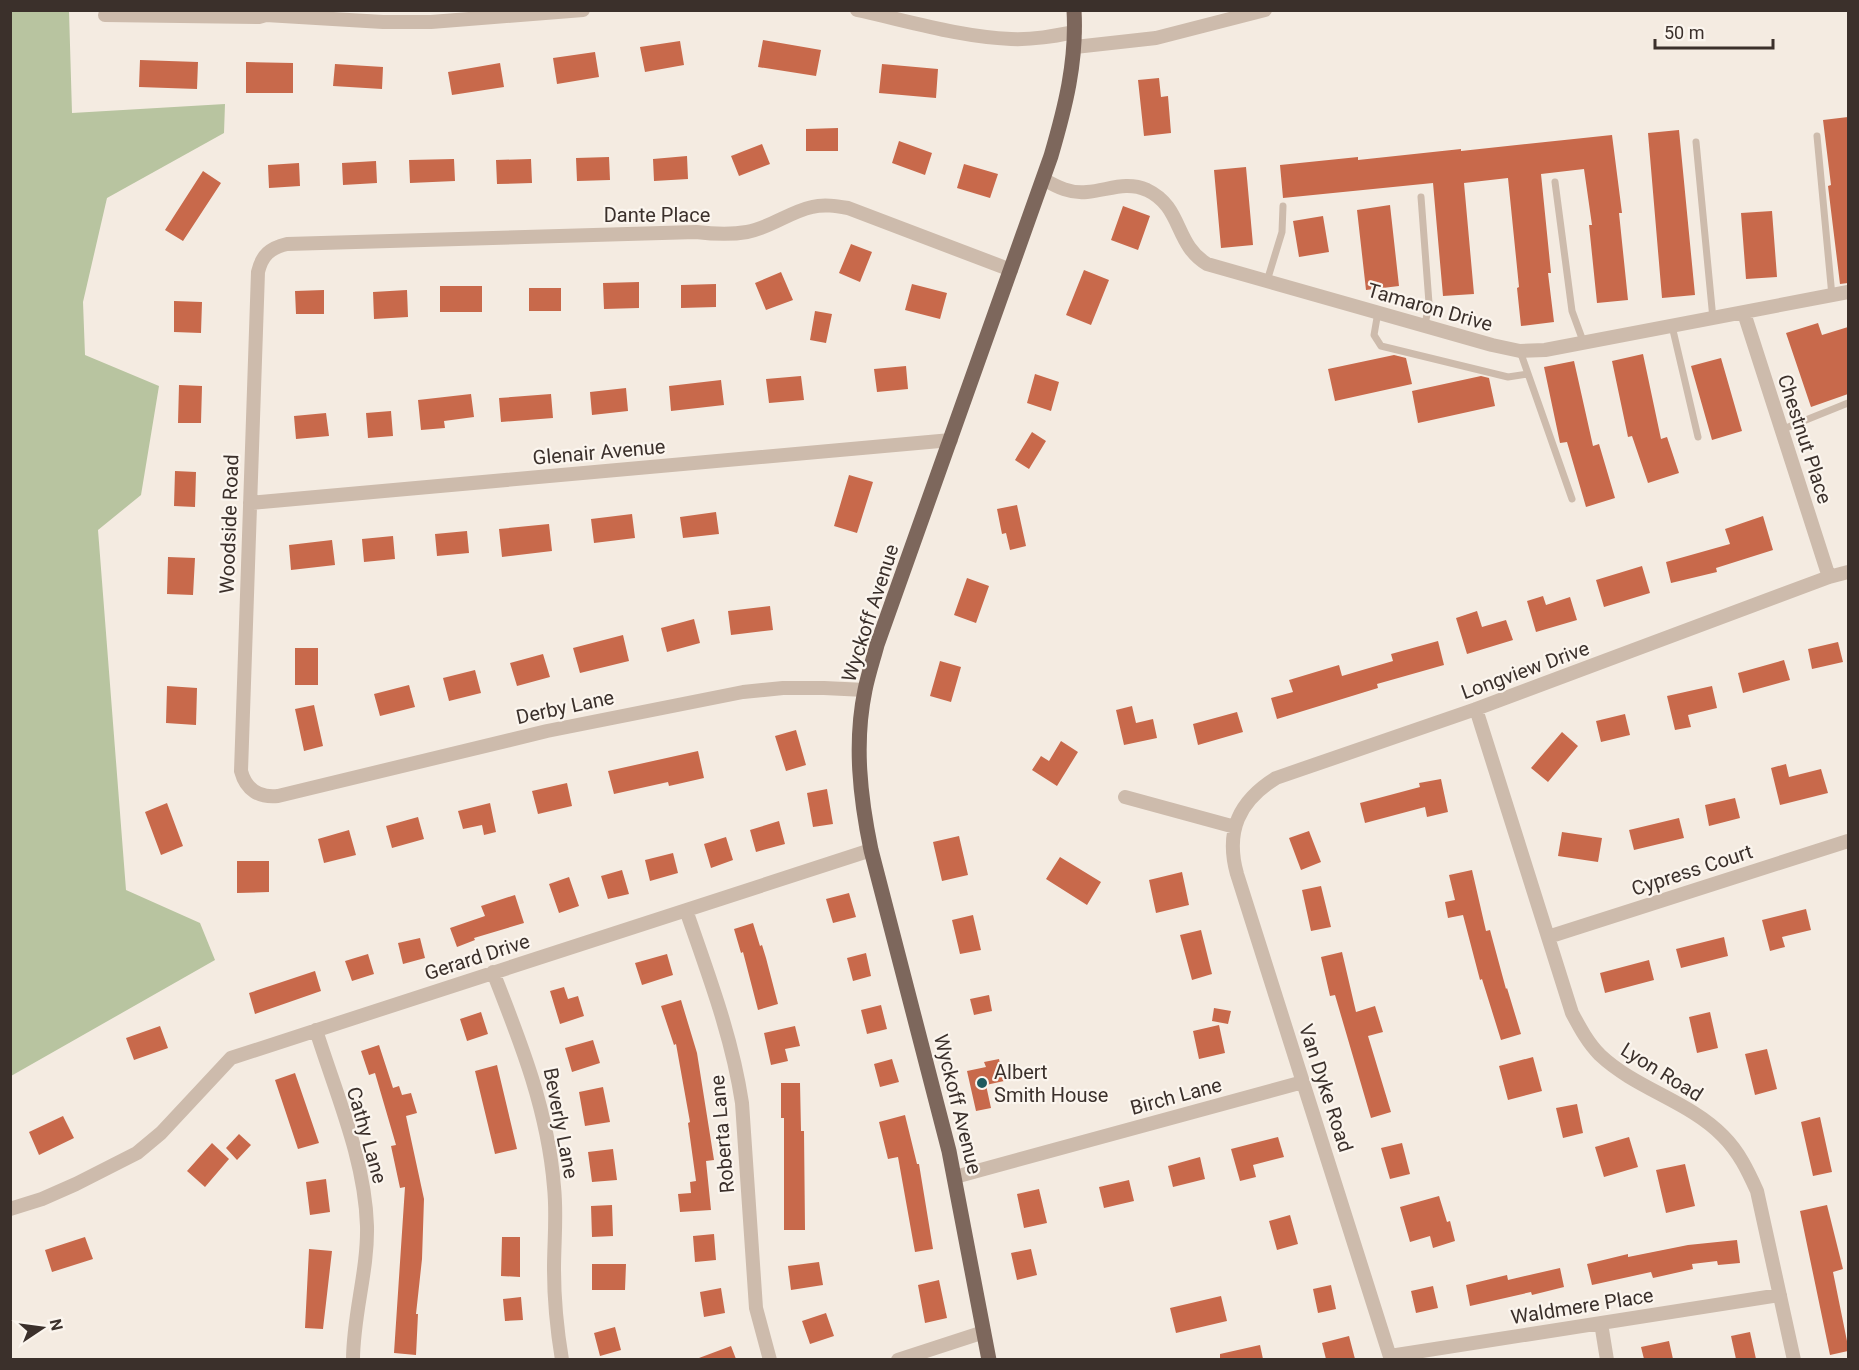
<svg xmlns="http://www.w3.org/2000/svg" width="1859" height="1370" viewBox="0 0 1859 1370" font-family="Roboto,sans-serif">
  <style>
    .green { fill: #b8c4a0 }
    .building { fill: #c8694b }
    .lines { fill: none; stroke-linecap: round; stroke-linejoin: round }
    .lane { stroke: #cdbbac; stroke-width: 7 }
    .street { stroke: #cdbbac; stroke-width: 14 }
    .primary { stroke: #7d675c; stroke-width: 15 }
    .poi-dot { fill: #1f5a5e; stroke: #fbf5ee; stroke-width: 2 }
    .labels { text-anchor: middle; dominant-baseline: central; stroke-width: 4.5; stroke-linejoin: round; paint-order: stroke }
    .street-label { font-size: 20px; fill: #3b302b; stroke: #fbf5ee }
    .poi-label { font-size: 20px; fill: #3b302b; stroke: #fbf5ee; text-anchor: start }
  </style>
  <rect width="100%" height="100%" fill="#f4ebe1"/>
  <!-- green -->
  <path class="green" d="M11,10L69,11L72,113L225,104L224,133L107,198L83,302L85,355L159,386L141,495L98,530L126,890L200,923L215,960L11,1076Z"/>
  <!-- building -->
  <path class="building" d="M763,40L821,50L816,76L758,67Z
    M680,41L684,65L645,72L640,47Z
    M595,52L599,77L557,84L553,58Z
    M140,60L198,62L197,89L139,87Z
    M246,62L293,63V93H246Z
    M500,63L504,87L452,95L448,72Z
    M335,64L383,67L382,89L333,86Z
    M882,64L938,69L936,98L879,93Z
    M1159,78L1161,97L1168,96L1171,133L1144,136L1138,80Z
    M1848,117V283L1840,284L1828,186L1831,185L1823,120Z
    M838,128V151H806V129Z
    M1679,130L1695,295L1662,298L1648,133Z
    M1612,135L1622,213H1619L1628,300L1597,303L1589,225H1592L1584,169L1541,174L1551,273H1548L1554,322L1521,326L1517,288L1519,287L1508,178L1464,183L1474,294L1443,296L1433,183L1283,198L1280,165L1358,157V160L1461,149V151Z
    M899,141L932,153L925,175L892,163Z
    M762,144L770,164L739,176L731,156Z
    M687,156L688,179L654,181L653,159Z
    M609,157L610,180L577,181L576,158Z
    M454,159L455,181L410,183L409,160Z
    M531,159L532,183L497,184L496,160Z
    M376,161L377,183L343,185L342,163Z
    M299,163L300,186L269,188L268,165Z
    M964,164L998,174L990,198L957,188Z
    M1246,167L1253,245L1221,248L1214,170Z
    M203,171L221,183L183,241L165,230Z
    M1390,205L1399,286L1366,290L1357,210Z
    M1123,206L1150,216L1138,250L1111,240Z
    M1772,211L1777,277L1746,279L1741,213Z
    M1323,216L1329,252L1299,257L1293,221Z
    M851,244L872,252L860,282L839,273Z
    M1084,270L1109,280L1091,325L1066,315Z
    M781,272L793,300L766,310L755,283Z
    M639,282V308L604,309L603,283Z
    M716,284V307L681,308V285Z
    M912,284L947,293L940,319L905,310Z
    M440,286H482V312H440Z
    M529,288H561V311H529Z
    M324,290V314H296L295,291Z
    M407,290L408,317L374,319L373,292Z
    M174,301L202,302L201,333L174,332Z
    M815,311L832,314L826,343L810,340Z
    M1818,323L1822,335L1848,327V394L1811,407L1786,333Z
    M1643,354L1661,439L1667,437L1679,473L1648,483L1632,436L1628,437L1612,361Z
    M1394,355L1406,358L1412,384L1335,401L1328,369Z
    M1721,358L1742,431L1712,440L1691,366Z
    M1574,361L1593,446L1599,444L1615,498L1586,507L1567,442L1560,443L1544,367Z
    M906,366L908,389L877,392L874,369Z
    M1035,374L1059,382L1051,411L1027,403Z
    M801,376L804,400L769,403L766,379Z
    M1481,376L1489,378L1495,406L1418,423L1412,391Z
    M721,380L724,405L671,411L669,386Z
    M179,385L202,386L201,423H178Z
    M626,388L628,411L592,415L590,392Z
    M471,394L474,417L444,421L445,428L421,430L418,400Z
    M551,394L553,418L501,422L499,398Z
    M391,411L393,436L368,438L366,413Z
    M326,413L329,436L296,439L294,416Z
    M1032,432L1046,441L1029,469L1015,460Z
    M175,471L196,472L195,507L174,506Z
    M849,475L873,482L857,533L834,526Z
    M1017,505L1026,546L1010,550L1006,533L1002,534L997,509Z
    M716,512L719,534L683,538L680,517Z
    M632,514L635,538L594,543L591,519Z
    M1763,516L1773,550L1716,568L1717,572L1671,583L1666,562L1730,544L1725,529Z
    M549,524L552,551L502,557L499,529Z
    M467,531L469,553L437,556L435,534Z
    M393,536L395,559L364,562L362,539Z
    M332,540L335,565L291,570L289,545Z
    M168,557L195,558L193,595L167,594Z
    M1642,566L1650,593L1604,607L1596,580Z
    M967,578L989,586L976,623L954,615Z
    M1543,596L1546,605L1570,597L1577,620L1536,632L1527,601Z
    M770,606L773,630L731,635L728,611Z
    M1477,611L1482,627L1506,620L1513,640L1467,654L1456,618Z
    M694,619L700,643L667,652L661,628Z
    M623,635L629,661L580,673L573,648Z
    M1438,641L1444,665L1377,684L1378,688L1277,719L1271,698L1293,692L1289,680L1339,665L1342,676L1393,661L1391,654Z
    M1838,642L1843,662L1812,669L1808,649Z
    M295,648H318V685H295Z
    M543,654L550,677L517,686L510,663Z
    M1784,660L1790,680L1743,693L1738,673Z
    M940,661L961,667L951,702L930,696Z
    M475,670L481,693L449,701L443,678Z
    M409,685L415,707L380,716L374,694Z
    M167,686L197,688L196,725L166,723Z
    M1712,686L1717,708L1688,715L1691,727L1675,730L1667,696Z
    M314,705L323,746L304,751L295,709Z
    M1132,706L1136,723L1153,719L1157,738L1124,745L1116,710Z
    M1237,712L1243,732L1198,745L1193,724Z
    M1625,714L1630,735L1601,742L1596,721Z
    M796,730L806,765L786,771L775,736Z
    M1562,732L1578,746L1548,782L1531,768Z
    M1061,741L1078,752L1057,786L1032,770L1041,756L1049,761Z
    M698,751L704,778L669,786L668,782L614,794L608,771Z
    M1786,764L1789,777L1821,769L1828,793L1780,805L1771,768Z
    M1441,779L1448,812L1427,817L1425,807L1365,823L1360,803L1420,787L1419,783Z
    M567,783L572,806L538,814L532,791Z
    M827,789L833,824L813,827L807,793Z
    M1735,798L1740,818L1709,826L1705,805Z
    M167,803L183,846L161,855L145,812Z
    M490,803L496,832L484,835L482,825L463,829L458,811Z
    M418,817L424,839L392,848L386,826Z
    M1679,818L1684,838L1634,850L1629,830Z
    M779,821L785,844L756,852L750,830Z
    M349,830L356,855L324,863L318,839Z
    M1309,831L1321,862L1301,870L1289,838Z
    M1562,832L1602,838L1598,862L1558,856Z
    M959,836L968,875L942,881L933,842Z
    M726,837L733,860L711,868L704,844Z
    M673,853L678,873L650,881L645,860Z
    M1060,857L1101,882L1087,905L1046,879Z
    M237,861H269V892L237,893Z
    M622,870L629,894L608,899L601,876Z
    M1472,870L1486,931L1490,930L1506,989L1507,988L1521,1034L1501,1040L1482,979L1480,980L1463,915L1448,918L1445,902L1455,900L1449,875Z
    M1182,872L1189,905L1156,913L1149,880Z
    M569,877L579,906L559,913L549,884Z
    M1321,886L1331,927L1311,931L1302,890Z
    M849,893L856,917L833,923L826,899Z
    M515,895L524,923L474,938L475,940L457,947L450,928L485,916L481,906Z
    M1806,909L1811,930L1782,937L1785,947L1770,951L1762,920Z
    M973,915L981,950L960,954L952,920Z
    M753,923L760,946L762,945L766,958L778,1004L758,1010L743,952L741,953L734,929Z
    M1201,930L1212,974L1192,980L1180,935Z
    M1724,937L1728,956L1681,968L1676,949Z
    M420,938L425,958L403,964L398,943Z
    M1342,952L1356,1012L1375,1006L1383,1032L1368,1036L1391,1112L1371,1118L1335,995L1330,996L1321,957Z
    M866,953L871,976L853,981L847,958Z
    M368,954L374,974L352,981L345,961Z
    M667,954L673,975L642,985L635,963Z
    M1649,960L1654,980L1605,993L1600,973Z
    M315,971L321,991L255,1014L249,993Z
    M564,987L568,999L578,996L584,1016L560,1024L550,991Z
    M989,995L992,1011L974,1015L970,999Z
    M681,1000L697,1053L714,1160L706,1161L711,1210L680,1212L678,1194L691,1193L690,1182L696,1181L688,1123L690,1122L676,1044L674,1045L661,1006Z
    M881,1005L887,1029L867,1034L861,1010Z
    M1214,1008L1231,1011L1228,1024L1212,1021Z
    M481,1012L488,1034L467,1041L460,1019Z
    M1710,1012L1718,1048L1697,1053L1689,1017Z
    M1219,1025L1225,1053L1199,1059L1193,1031Z
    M160,1026L168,1048L134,1060L126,1038Z
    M795,1026L800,1046L785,1049L788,1061L771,1065L764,1033Z
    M593,1040L600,1063L572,1072L565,1048Z
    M379,1045L393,1088L399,1086L402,1095L411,1093L417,1113L406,1116L424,1199L422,1259L416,1314H418L416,1355L394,1353L405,1187L400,1188L391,1146L396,1145L375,1073L369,1075L361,1051Z
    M1767,1049L1777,1089L1755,1095L1745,1054Z
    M1533,1057L1542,1091L1508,1100L1499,1066Z
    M892,1059L899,1082L880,1087L874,1064Z
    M999,1059L1004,1081L986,1085L991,1108L976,1111L967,1071L986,1067L984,1062Z
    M497,1065L517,1149L495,1154L475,1071Z
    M295,1073L319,1143L298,1149L275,1080Z
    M781,1083H800L801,1131H804L805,1230H784V1118H781Z
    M603,1087L610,1122L585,1126L579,1092Z
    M1577,1104L1583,1133L1563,1138L1556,1108Z
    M905,1115L917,1164H919L933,1249L915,1252L898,1157L888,1159L879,1122Z
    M63,1116L74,1138L39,1155L29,1132Z
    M1820,1117L1832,1172L1813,1176L1801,1122Z
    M239,1134L251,1145L237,1160L226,1148Z
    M1278,1137L1284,1157L1253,1165L1256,1177L1240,1181L1231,1149Z
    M1629,1137L1638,1167L1604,1177L1595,1147Z
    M212,1143L229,1159L205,1187L187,1171Z
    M1402,1143L1410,1174L1390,1179L1381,1148Z
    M613,1149L617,1180L592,1182L588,1152Z
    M1200,1157L1205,1179L1173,1187L1168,1166Z
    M1685,1164L1695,1206L1666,1213L1656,1170Z
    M326,1179L330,1212L310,1215L306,1182Z
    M1129,1180L1134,1201L1104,1208L1099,1187Z
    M1039,1189L1047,1223L1024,1228L1017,1194Z
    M1439,1196L1447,1222L1450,1221L1455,1241L1433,1248L1430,1236L1410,1242L1400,1207Z
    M612,1205L613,1236L592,1237L591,1206Z
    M1827,1205L1843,1269L1833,1272L1848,1346V1351L1830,1355L1800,1211Z
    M1290,1215L1298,1244L1277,1250L1269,1221Z
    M714,1234L716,1260L695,1262L693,1236Z
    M85,1237L93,1259L52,1272L45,1250Z
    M502,1237H520V1277L501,1276Z
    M1737,1240L1740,1263L1718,1265L1717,1261L1692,1264L1693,1269L1653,1278L1651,1272L1592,1285L1587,1264L1628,1254V1257L1688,1245Z
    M309,1249L332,1251L323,1329L305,1328Z
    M1031,1249L1037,1275L1017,1280L1011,1253Z
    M819,1262L823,1285L791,1290L788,1266Z
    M592,1264H626L625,1290H592Z
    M1560,1268L1564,1287L1532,1295L1531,1292L1470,1306L1466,1285L1507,1275L1508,1280Z
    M939,1280L947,1318L925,1323L918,1285Z
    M1331,1285L1336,1309L1318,1313L1313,1289Z
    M1433,1286L1438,1308L1416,1313L1411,1291Z
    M721,1288L725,1313L704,1317L700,1292Z
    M1221,1296L1227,1321L1176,1333L1170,1308Z
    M521,1297L523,1320L505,1321L503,1299Z
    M826,1313L834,1336L810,1344L802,1321Z
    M615,1327L621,1350L600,1356L594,1333Z
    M1750,1332L1756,1359H1736L1731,1336Z
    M1349,1336L1355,1359H1326L1322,1343Z
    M1669,1341L1673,1359H1644L1641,1347Z
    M1260,1345L1263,1359H1220V1354Z
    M731,1346L736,1359H699V1358Z"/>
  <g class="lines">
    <!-- lane -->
    <path class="lane" d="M1817,136L1832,296
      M1696,142L1713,319
      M1555,182L1572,311L1583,341
      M1421,197L1429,303L1425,325
      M1267,281L1282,232L1283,206
      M1378,312L1374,335L1381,346L1508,377L1528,374
      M1672,326L1698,437
      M1520,351L1572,499
      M1781,430L1848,403"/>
    <!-- street -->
    <path class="street" d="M857,10C908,21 960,37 1011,39C1033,40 1054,36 1075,32
      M105,15L259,17L266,15L383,22H431L583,10
      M1075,47L1156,38L1265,10
      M1043,179C1057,187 1071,194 1087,192C1109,190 1126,181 1147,190C1183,207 1174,244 1207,264L1492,345L1520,351L1545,350L1848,292
      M1744,313L1829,577
      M250,503L951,440
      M865,690L824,688H783L743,692L547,731L278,796C259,798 246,790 241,771L258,272C262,255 270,248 287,244L696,232C713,234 730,235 747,232C770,228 789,212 812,207C824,204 836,206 848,208L1011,270
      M1476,709L1572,1013C1580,1028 1588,1043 1600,1055C1636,1089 1689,1101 1723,1136C1739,1152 1748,1171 1757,1191L1794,1360
      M1125,797L1235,827
      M686,910C708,974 732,1036 742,1103L756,1308L770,1360
      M1548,937L1848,841
      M493,972C521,1043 548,1111 554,1187C557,1214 554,1242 554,1269C554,1299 557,1330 562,1360
      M316,1030C336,1094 365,1159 367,1226C368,1271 353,1315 353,1360
      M955,1177L1303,1082
      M10,1209L42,1199L76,1184L137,1153L161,1133L231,1058L871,850
      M1601,1323L1607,1360
      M1390,1356L1780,1295
      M898,1360L984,1332
      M1391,1360L1237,874C1225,831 1239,801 1276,778L1476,709L1829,577L1848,572"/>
    <!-- primary -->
    <path class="primary" d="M989,1360L949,1151L871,850C860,797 854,743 865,690C868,675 873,660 877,645L1051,156C1065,108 1077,62 1074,10"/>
  </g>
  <!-- markers -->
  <circle class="poi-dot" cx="982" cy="1083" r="6"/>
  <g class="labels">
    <!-- street labels -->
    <g class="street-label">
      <text x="657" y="215">Dante Place</text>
      <text transform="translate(1430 307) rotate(16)">Tamaron Drive</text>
      <text transform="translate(1805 439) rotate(72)">Chestnut Place</text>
      <text transform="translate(599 452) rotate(-5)">Glenair Avenue</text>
      <text transform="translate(229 524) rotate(-88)">Woodside Road</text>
      <text transform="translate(870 613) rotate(-72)">Wyckoff Avenue</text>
      <text transform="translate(1525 670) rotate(-20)">Longview Drive</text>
      <text transform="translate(565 707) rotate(-12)">Derby Lane</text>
      <text transform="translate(1692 870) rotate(-18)">Cypress Court</text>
      <text transform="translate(477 957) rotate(-18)">Gerard Drive</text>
      <text transform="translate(1662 1072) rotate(32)">Lyon Road</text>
      <text transform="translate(1326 1088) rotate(72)">Van Dyke Road</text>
      <text transform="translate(1176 1096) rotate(-15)">Birch Lane</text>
      <text transform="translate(958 1104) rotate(76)">Wyckoff Avenue</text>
      <text transform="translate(561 1123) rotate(79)">Beverly Lane</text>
      <text transform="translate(722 1134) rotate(-95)">Roberta Lane</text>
      <text transform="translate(367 1135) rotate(74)">Cathy Lane</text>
      <text transform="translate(1582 1306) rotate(-9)">Waldmere Place</text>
    </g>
    <!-- poi labels -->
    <g class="poi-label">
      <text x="994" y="1072">Albert<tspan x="994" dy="23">Smith House</tspan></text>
    </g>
  </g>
  <!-- border -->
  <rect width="1859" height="1370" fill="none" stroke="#3b302b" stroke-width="24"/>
  <!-- north arrow -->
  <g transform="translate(42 1328) rotate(77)" stroke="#fbf5ee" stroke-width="4.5" paint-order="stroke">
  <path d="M0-4.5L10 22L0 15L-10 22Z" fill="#3b302b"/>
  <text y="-9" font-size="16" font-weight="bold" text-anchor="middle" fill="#3b302b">N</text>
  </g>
  <!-- scale -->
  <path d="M1655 39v9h118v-9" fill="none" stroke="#3b302b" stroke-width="3"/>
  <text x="1664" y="39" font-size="18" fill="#3b302b" stroke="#fbf5ee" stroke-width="4.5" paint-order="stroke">50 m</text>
</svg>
